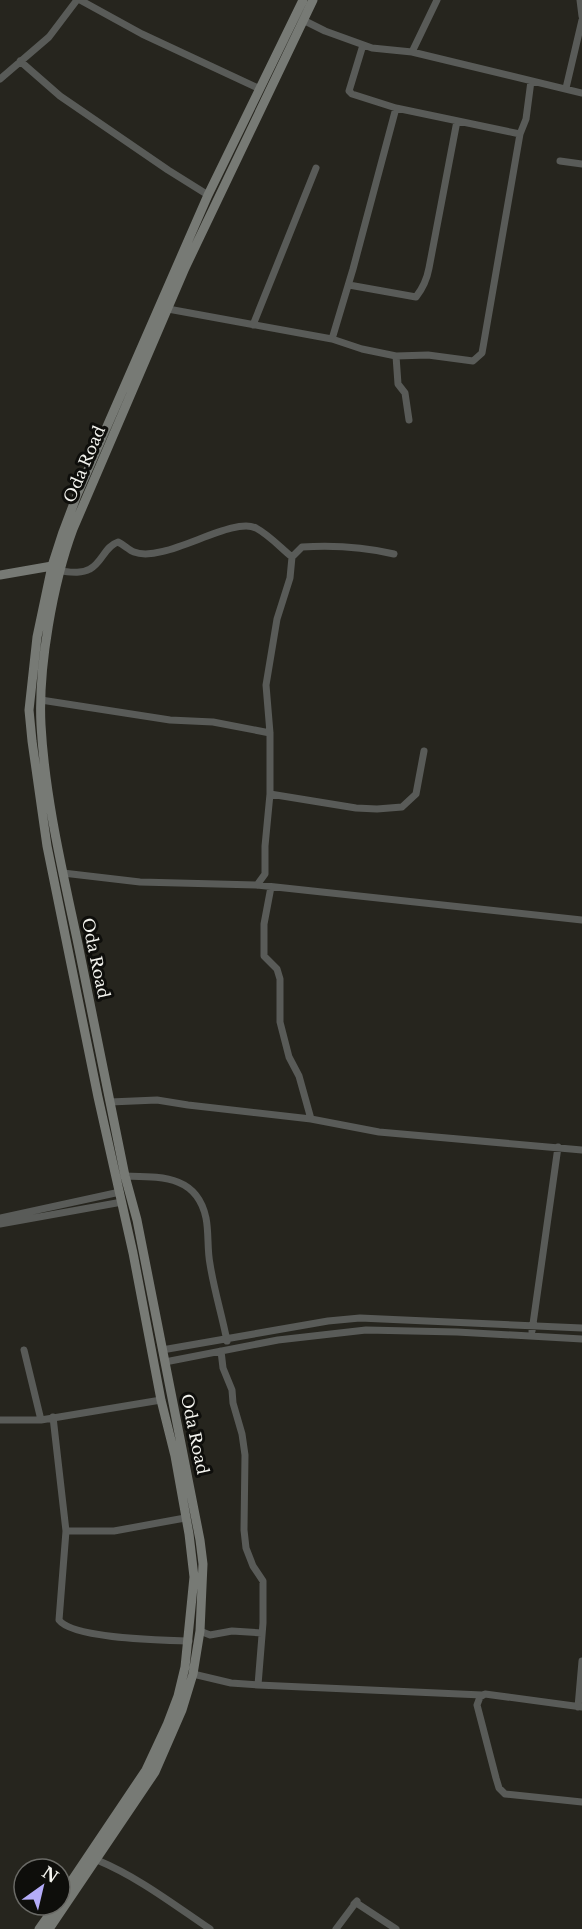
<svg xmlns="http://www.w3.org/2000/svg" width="582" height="1929" viewBox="0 0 582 1929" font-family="'Libre Baskerville',serif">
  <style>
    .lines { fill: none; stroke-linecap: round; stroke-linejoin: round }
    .street { stroke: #595b58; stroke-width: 7 }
    .secondary { stroke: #777a75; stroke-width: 9 }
    .labels { text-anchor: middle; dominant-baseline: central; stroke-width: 6; stroke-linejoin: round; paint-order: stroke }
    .street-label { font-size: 16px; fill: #f3f3ee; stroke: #0e0e0b }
  </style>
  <rect width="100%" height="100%" fill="#26251e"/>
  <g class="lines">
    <!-- street -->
    <path class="street" d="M80,0L142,34L260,89
      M580,0L582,16
      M303,20L325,31L372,48L412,52L582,93
      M363,45L349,91L352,94L396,108L520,134
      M412,52L437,0
      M20,61L60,96L168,170L208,195
      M0,79L49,37L77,0
      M566,88L582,20
      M560,161L582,164
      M349,285L416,297C423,288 427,279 429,268L457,121
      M168,309L332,339L353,269L396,108
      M253,325L316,168
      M332,339L362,349L396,356L428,355L473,361L482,353L520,134L526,119L531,81
      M396,356L398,384L405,393L409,420
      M60,571C70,572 81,574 90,569C102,563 105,546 118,542C124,545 129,550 134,552C164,564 231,516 256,528C269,535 281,548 292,557
      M41,700L170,720L213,722L270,733
      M270,794L356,808L377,809L402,807L416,794L424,751
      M63,873L140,882L257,885L582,920
      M257,885L265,874V846L270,794V733L266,685L277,619L290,578L292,557L302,547C333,545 364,547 394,554
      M271,887L264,924V956L277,969L280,979V1022L289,1057L299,1076L311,1119
      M110,1102L157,1100L188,1105L311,1119L379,1132L582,1150
      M125,1176C161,1177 197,1175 206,1218C209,1233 207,1249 210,1264C214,1290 222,1315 227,1341
      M0,1218L120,1192
      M0,1224L122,1202
      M532,1331L558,1147
      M24,1350L41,1420
      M162,1350L328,1321L360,1318L582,1328
      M221,1351L223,1368L232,1390L233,1403L242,1434L245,1455L244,1530L246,1548L253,1566L263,1581V1623L258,1685
      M165,1362L278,1340L366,1330L457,1332L582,1339
      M53,1417L66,1531L59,1620C73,1639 164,1640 189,1641
      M0,1420H41L161,1400
      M66,1531H114L185,1518
      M200,1631L210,1635L232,1631L262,1633
      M193,1674L231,1683L258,1685L482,1695
      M578,1707L582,1661
      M582,1707L485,1694L480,1697L477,1705L496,1778L499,1788L505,1794L582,1802
      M97,1860C138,1877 173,1904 210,1929
      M336,1929L357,1901L354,1904H358L396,1929"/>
    <!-- secondary -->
    <path class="secondary" d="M0,575L52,566
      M60,1898L146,1770L167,1725L178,1696L185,1667L194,1577L189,1534L175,1456L161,1400L133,1253L98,1097L47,846L32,741L29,710L37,637L52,566L63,532L77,495L208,195L303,0
      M39,1929L56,1905
      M49,1929L155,1772L182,1710L193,1674L200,1631L203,1564L200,1540L137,1220L125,1176C110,1099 94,1022 78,944C63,873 45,798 41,725C38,667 53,583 73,529L185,268L313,0"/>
  </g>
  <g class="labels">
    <!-- street labels -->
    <g class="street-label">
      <text transform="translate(84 464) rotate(-67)">Oda Road</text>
      <text transform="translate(96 958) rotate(78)">Oda Road</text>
      <text transform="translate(195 1434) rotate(78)">Oda Road</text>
    </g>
  </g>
  <!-- north arrow -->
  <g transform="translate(42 1887) rotate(34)"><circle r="28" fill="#0e0e0b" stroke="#6a6a66" stroke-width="1.5"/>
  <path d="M0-4.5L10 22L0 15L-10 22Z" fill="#b4acf9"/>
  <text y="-9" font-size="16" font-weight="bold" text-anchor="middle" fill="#f3f3ee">N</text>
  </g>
</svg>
